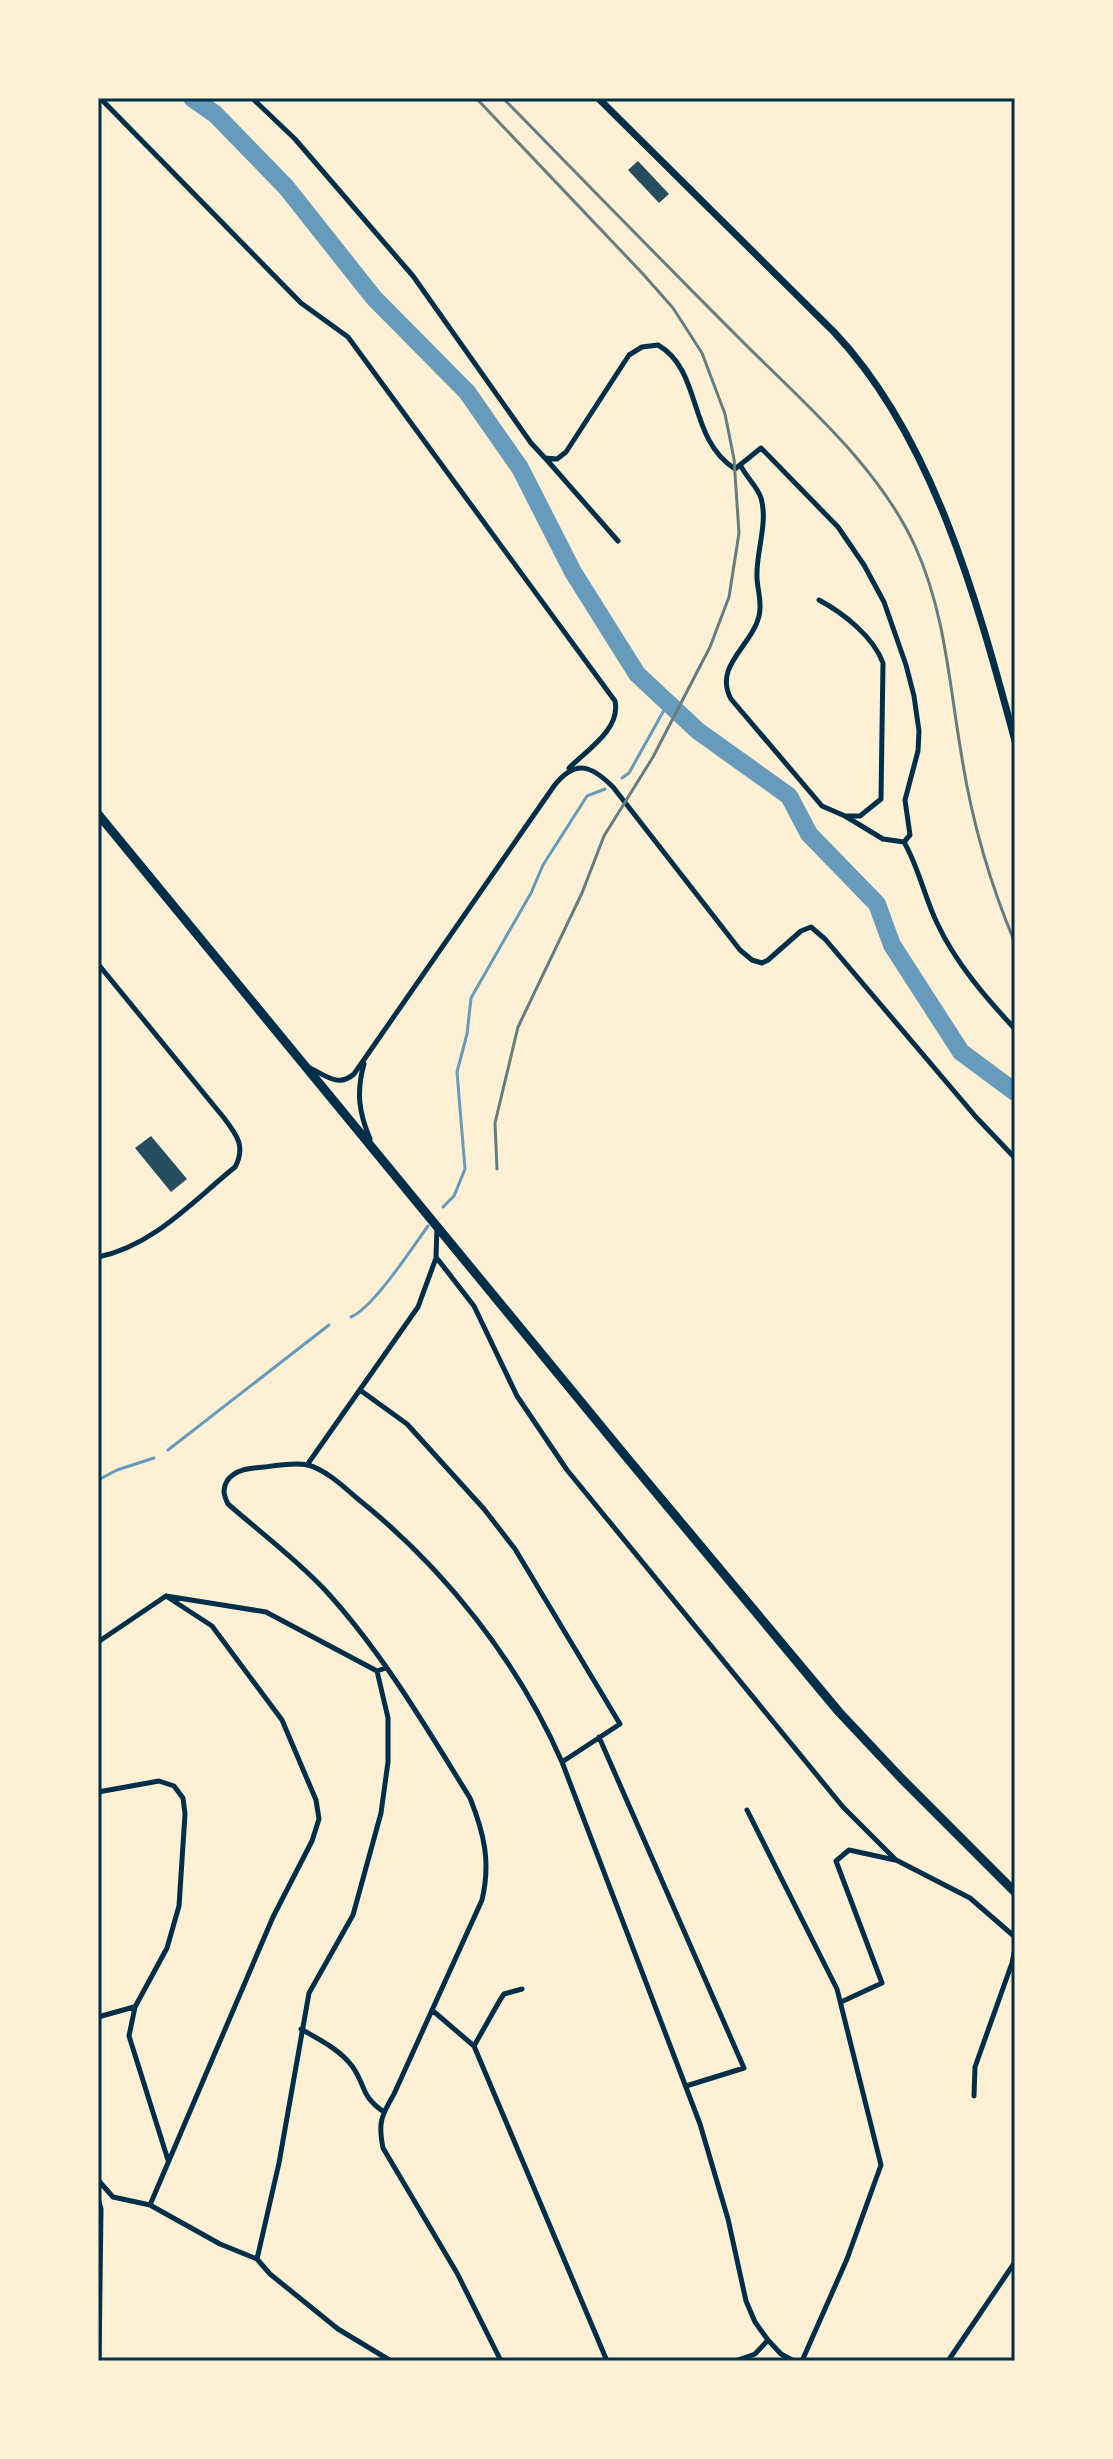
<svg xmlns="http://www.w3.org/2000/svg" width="1113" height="2459" viewBox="0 0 1113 2459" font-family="Lora,serif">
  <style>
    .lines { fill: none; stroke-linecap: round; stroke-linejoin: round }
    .stream { stroke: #669bbc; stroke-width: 3 }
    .river { stroke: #669bbc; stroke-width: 18 }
    .building { fill: #264d5e }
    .minor { stroke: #003049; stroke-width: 5 }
    .secondary { stroke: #003049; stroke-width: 7 }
    .trunk { stroke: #003049; stroke-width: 9 }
    .rail { stroke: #657d81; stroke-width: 3 }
    .neatline { fill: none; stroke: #003049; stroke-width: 3 }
  </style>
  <rect width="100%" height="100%" fill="#fdf0d5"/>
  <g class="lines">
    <!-- stream -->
    <path class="stream" d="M622,778L629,773L668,703
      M443,1207L454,1196L465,1169L457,1072L467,1034L471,998L531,893L543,865L587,796L605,789
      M351,1317C373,1308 412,1248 428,1226
      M168,1450L329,1325
      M98,1480L117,1470L154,1458"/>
    <!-- river -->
    <path class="river" d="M192,98L215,114L286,187L374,298L467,392L520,468L573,572L637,674L698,731L789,796L809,834L877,904L892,945L961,1052L1015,1092"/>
  </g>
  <!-- building -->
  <path class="building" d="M638,161L669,194L659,203L628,170Z
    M151,1136L187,1179L171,1192L135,1148Z"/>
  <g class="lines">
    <!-- minor -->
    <path class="minor" d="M100,98L301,303L348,337L615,701C621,729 587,750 569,768
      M252,98L295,139L413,276L531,443L545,458L557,459L566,452L629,355L642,347L658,345C703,371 687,438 735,469L761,448L838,527L864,565L884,602L906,665L914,696L919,731L918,751L905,800L910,835L904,842L883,839L845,816
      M546,459L618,541
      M741,466C746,477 757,486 761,498C768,522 757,549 757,573C756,588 763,600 759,616C752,646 713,666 731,699L822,806L845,816H860L881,799L883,663C873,636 843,613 819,600
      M904,842C919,868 924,896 937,923C955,962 986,998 1015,1029
      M98,964L224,1118C237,1135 246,1147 235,1167C193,1201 153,1246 98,1257
      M364,1064C356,1092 359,1113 370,1139
      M308,1067C325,1075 338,1088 354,1074L554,786C575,759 591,765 613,787L740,950L752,960L762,963L768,960L801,931L811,927L825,939L976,1117L1015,1158
      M437,1227L436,1257L474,1306L517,1396L567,1470L843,1807L896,1860L970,1898L1015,1937
      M360,1390L407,1424L484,1509L515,1549L620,1724L562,1762
      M307,1465L418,1307L436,1258
      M98,1642L166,1596
      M599,1737L744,2068L686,2086
      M98,1792L159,1781L174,1786L183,1798L185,1814L179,1906L167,1948L135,2007L129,2036L168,2160
      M747,1810L837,1989L881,2165L847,2259L802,2361
      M841,2002L882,1983L836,1861L849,1850L895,1860
      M432,2010L474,2046L607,2361
      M98,2017L134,2007
      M301,2029C320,2040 339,2049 352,2066C366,2085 360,2096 384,2112
      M474,2046L500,2000L504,1994L522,1989
      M974,2096L975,2067L1012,1963L1015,1948
      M98,2180L113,2197L150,2205L220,2244L257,2259L270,2274L338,2329L391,2361
      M98,2198L101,2209L99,2361
      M150,2205L273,1917L312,1841L319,1819L316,1800L282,1720L212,1626L166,1596L266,1612L377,1671L386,1668
      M257,2259L279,2163L309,1993L353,1915L381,1813L388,1762V1718L377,1671
      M501,2361L457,2273L383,2148C378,2123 381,2116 394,2094L482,1900C491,1862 484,1833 470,1798C426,1727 382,1652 325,1590C295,1558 261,1533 228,1504C224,1496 222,1489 227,1481C235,1469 251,1468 265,1467C278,1465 295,1462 308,1465C326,1470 344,1487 358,1499C444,1568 518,1661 562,1762L700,2124L728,2219L746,2301L755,2322L768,2340L781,2354L794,2361
      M735,2361L755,2354L768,2340
      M948,2361L1015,2262"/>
    <!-- secondary -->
    <path class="secondary" d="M598,98L834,332C934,438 978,604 1015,741"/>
    <!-- trunk -->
    <path class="trunk" d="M98,814L628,1459L839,1712L901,1778L1015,1892"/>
    <!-- rail -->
    <path class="rail" d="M476,98L643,274L673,308L702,353L725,414L734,459L739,533L729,597L710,647L653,757L604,836L582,893L518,1027L495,1123L497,1169
      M503,98C580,177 658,257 736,335C799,399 877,463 915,546C945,612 949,682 961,752C971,818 989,881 1015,943"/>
  </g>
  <!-- border -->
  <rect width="1113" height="2459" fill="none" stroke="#fdf0d5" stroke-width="200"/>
  <rect x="100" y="100" width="913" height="2259" class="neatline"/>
</svg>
